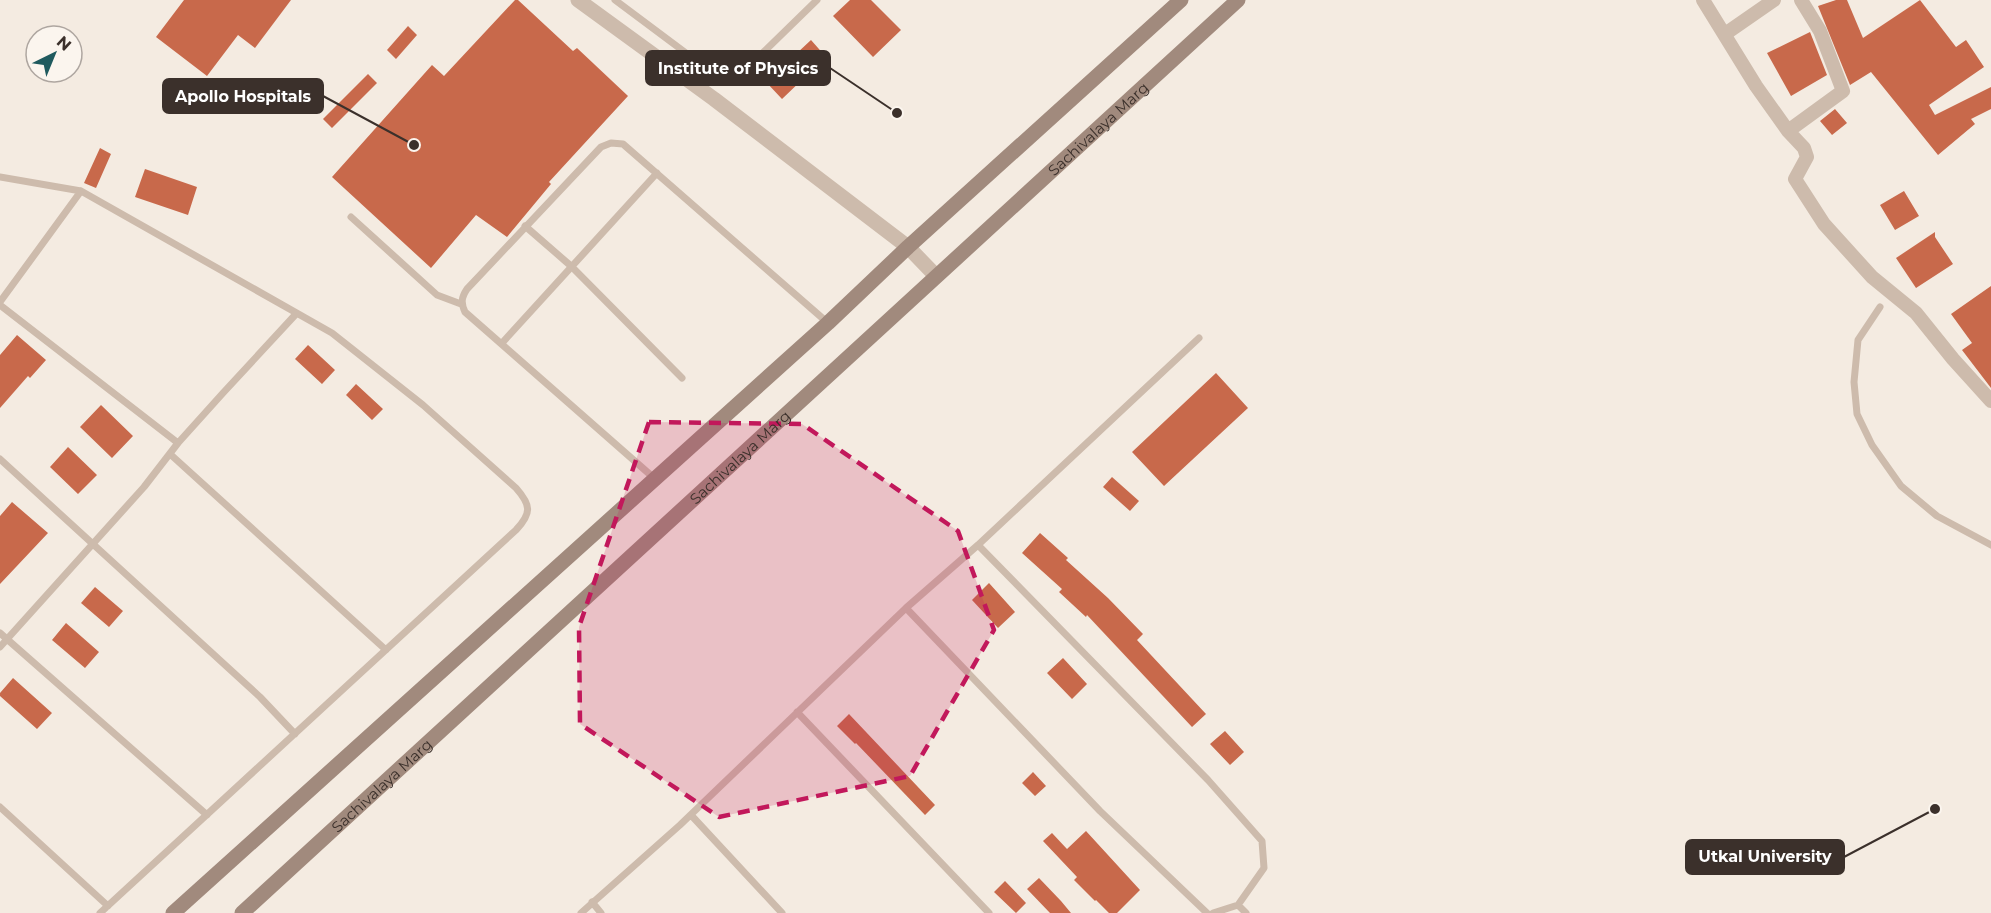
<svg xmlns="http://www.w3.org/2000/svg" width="1991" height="913" viewBox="0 0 1991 913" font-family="Montserrat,sans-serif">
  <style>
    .building { fill: #c8694b }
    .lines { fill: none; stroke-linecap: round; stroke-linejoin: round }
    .service { stroke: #cdbbac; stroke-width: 7 }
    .minor { stroke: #cdbbac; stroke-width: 14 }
    .tertiary { stroke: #cdbbac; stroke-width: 15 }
    .secondary { stroke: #a18a7d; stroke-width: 15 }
    .marked { fill: #c2185b; fill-opacity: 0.2; stroke: #c2185b; stroke-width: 4.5; stroke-dasharray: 12 8; stroke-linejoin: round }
    .labels { text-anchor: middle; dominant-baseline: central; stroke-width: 5; stroke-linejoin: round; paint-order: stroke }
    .street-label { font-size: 15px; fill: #3b302b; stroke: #fbf5ee }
    .leader { fill: none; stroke: #3b302b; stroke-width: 2 }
    .callout-dot { fill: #3b302b; stroke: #fbf5ee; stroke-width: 2 }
    .callout { fill: #3b302b; stroke: #3b302b; stroke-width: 2 }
    .callout-label { font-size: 16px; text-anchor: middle; font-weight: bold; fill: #fff }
  </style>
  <rect width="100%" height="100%" fill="#f4ebe1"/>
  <!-- building -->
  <path class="building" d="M184,0H291L255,48L238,35L207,76L156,37Z
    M515,0H518L573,51L577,48L628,96L549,182L551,184L507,237L476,215L431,268L332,177L432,65L444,76Z
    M850,0H871L901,30L873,57L833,16Z
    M1836,0H1847L1863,38L1920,0L1956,47L1966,40L1984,67L1929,105L1935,115L1991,87V109L1971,119L1975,124L1938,155L1871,72L1850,85L1818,6Z
    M408,26L417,35L396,59L387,50Z
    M1810,32L1827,75L1791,96L1767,53Z
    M811,40L826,57L782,99L766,82Z
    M368,74L377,83L332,128L323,119Z
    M1835,109L1847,123L1832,135L1820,121Z
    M100,148L111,154L96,188L84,183Z
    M145,169L197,187L188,215L135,197Z
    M1904,191L1919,216L1895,230L1880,205Z
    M1935,232V237L1953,264L1916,288L1896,258Z
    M1991,286V388L1962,350L1972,343L1951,314Z
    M17,335L46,360L30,378L28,376L0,408V355Z
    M308,345L335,370L322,384L295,359Z
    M1216,373L1248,408L1164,486L1132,452Z
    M356,384L383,409L372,420L346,395Z
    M101,405L133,436L112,458L80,427Z
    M68,447L97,475L78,494L50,467Z
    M1112,477L1139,501L1130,511L1103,487Z
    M12,502L48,533L0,584V516Z
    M1040,533L1068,558L1066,560L1108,598L1143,634L1137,640L1206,714L1192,727L1087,615L1086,617L1059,592L1062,589L1022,553Z
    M989,583L1015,612L998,628L972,600Z
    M95,587L123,611L109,627L81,603Z
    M66,623L99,652L85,668L52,640Z
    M1063,658L1087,684L1072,699L1047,673Z
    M13,678L52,713L37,729L0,696V693Z
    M849,714L935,805L925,815L856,743L855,744L837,726Z
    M1225,731L1244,752L1230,765L1210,744Z
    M1033,772L1046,786L1035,796L1022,783Z
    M1086,831L1140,890L1117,913H1109L1096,900L1095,901L1074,880L1077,877L1043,841L1052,833L1067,849Z
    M1039,878L1061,901L1071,913H1050L1027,889Z
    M1005,881L1026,903L1016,913L994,892Z"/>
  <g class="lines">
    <!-- service -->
    <path class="service" d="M615,0L702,65C716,75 724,80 741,74L817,0
      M0,177L81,191L332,333L423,405L516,488C531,505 532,513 516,530L100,913
      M351,217L437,295L461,304
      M525,226L571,266L682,378
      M0,302L81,191
      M0,305L178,443
      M1880,307L1858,340L1854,382L1857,414L1872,445L1901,486L1937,516L1991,545
      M502,343L657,173
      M170,454L386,650
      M0,459L260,697L295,734
      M654,478L465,312C461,303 461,298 467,289L601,147L611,143L623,144L828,323
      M978,545L1199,338
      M906,608L978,545L1208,780L1262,841L1264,868L1238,905
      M0,633L207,815
      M0,647L144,487L178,443L223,393L296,314
      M797,712L989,913
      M0,807L108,906
      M691,815L782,913
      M592,902L601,913
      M581,913L680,825L906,608L1100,811L1207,913
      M1213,913L1238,905L1246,913"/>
    <!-- minor -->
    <path class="minor" d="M1703,0L1756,86L1788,131L1804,148L1807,157L1795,179L1824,224L1872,277L1916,313L1953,359L1991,401
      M1725,34L1774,0
      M1788,131L1843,91L1820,31L1801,0"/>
    <!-- tertiary -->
    <path class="tertiary" d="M578,0L714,99L908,247L936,276"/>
    <!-- secondary -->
    <g class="secondary">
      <path d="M173,913L828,323L908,247L1181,0"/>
      <path id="s1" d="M242,913L1238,0"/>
    </g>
  </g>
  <!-- marked area -->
  <path class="marked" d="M649,422L802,424L958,531L994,630L910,776L719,817L580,724L579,627Z"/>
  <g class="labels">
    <!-- street labels -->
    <g class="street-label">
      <text stroke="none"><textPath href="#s1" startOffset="1161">Sachivalaya Marg</textPath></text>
      <text stroke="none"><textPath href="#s1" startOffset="675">Sachivalaya Marg</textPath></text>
      <text stroke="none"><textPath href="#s1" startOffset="189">Sachivalaya Marg</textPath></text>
    </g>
  </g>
  <!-- callouts -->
  <path class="leader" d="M897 113L830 68M414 145L323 96M1935 809L1844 857"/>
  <g class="callout-dot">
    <circle cx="897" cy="113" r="6"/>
    <circle cx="414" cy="145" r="6"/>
    <circle cx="1935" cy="809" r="6"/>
  </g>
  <g class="callout">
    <rect x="646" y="51" width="184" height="34" rx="6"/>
    <rect x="163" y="79" width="160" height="34" rx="6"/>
    <rect x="1686" y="840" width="158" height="34" rx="6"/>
  </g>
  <g class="callout-label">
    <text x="738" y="74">Institute of Physics</text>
    <text x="243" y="102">Apollo Hospitals</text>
    <text x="1765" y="862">Utkal University</text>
  </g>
  <!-- north arrow -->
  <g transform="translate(54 54) rotate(43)"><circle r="28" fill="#fbf5ee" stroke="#aea6a0" stroke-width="1.5"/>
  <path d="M0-4.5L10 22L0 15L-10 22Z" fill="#1f5a5e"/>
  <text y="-9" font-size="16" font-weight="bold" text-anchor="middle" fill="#3b302b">N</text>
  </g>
</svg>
